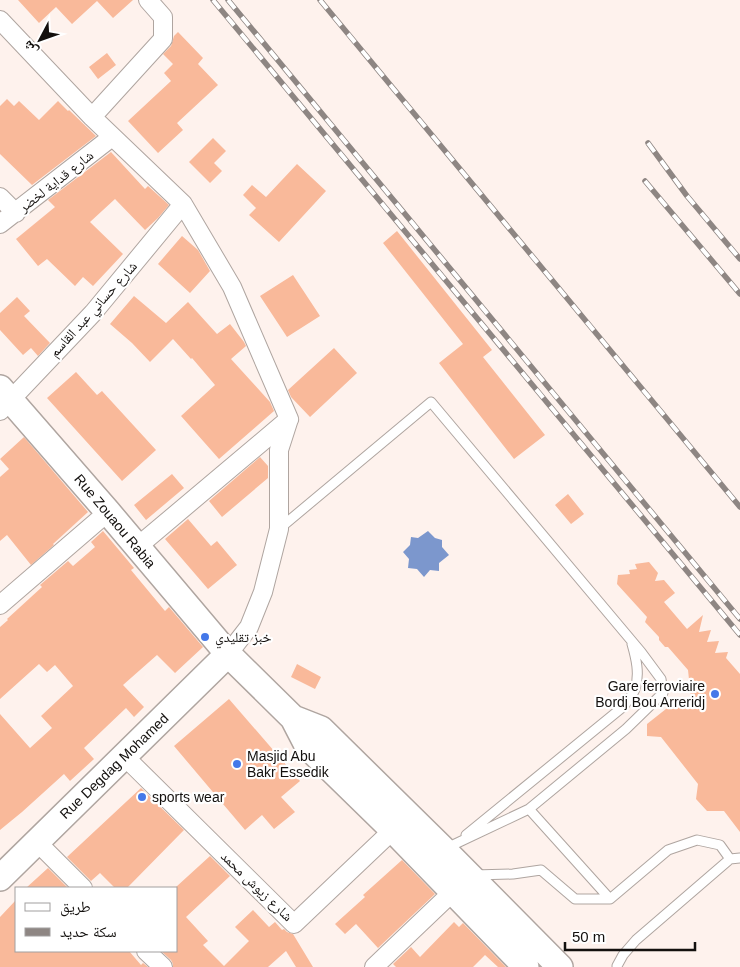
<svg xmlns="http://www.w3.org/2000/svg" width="740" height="967" viewBox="0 0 740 967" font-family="Helvetica,'Noto Naskh Arabic',sans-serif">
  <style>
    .water { fill: #7c97cd }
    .building { fill: #f9b99a }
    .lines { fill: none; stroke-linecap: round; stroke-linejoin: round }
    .lane-casing { stroke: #afa5a0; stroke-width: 11 }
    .street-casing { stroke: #afa5a0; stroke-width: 20 }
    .secondary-casing { stroke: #afa5a0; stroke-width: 28 }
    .lane { stroke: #fff; stroke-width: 9 }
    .street { stroke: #fff; stroke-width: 18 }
    .secondary { stroke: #fff; stroke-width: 25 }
    .rail-casing { stroke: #8e8683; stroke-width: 5.5 }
    .rail { stroke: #fff; stroke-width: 4; stroke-dasharray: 11; stroke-linecap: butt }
    .poi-dot { fill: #4478e9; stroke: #fff; stroke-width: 2 }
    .labels { text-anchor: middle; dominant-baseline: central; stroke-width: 4.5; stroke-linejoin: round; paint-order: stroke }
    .street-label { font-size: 14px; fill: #13100e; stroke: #fff }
    .poi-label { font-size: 14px; fill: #13100e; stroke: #fff; text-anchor: start }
  </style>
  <rect width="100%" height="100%" fill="#fef2ed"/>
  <!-- water -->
  <path class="water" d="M428,531L435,538L442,540V547L449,555L439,563V571L430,570L424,577L417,569L408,568L409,559L403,552L410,545L411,537L418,538Z"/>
  <!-- building -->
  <path class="building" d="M18,0H133L113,18L97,1L72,24L56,7L39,23Z
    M178,32L203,58L198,64L218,85L177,123L183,130L158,153L128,121L171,81L164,73L173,64L163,54L171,46L174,36Z
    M107,53L116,65L98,79L89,67Z
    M7,99L14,106L19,101L39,120L58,101L68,111L69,110L96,136L32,185L0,154V106Z
    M213,138L226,151L214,163L222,171L210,183L189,162Z
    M111,152L145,189L148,186L169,205L158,218L145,230L115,199L90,222L123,254L93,286L83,277L75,286L47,259L38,266L16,239L55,207L48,200Z
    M297,164L326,191L279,242L249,215L256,208L243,195L252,185L266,197Z
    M397,231L492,350L483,357L545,435L514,459L439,363L463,344L383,243Z
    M182,236L198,250L210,271L190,293L158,264Z
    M293,275L320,316L287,337L260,296Z
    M134,296L166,323L188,302L217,334L230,324L244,342L246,346L231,359L270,402L274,411L219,459L181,416L215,385L192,358L191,359L173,339L150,362L132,343L110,324Z
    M17,297L30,311L24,316L50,343L38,356L31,348L23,355L0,330V313Z
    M334,348L357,373L310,417L291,397L288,390Z
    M76,372L97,395L102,391L156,450L122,481L47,398Z
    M24,437L88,512L53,544L54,545L31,565L7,535L0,541V477L9,469L0,459Z
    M260,457L268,466V478L222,517L209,501Z
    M172,474L184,488L146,520L134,505Z
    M568,494L584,514L571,524L555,505Z
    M188,519L211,546L217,541L237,565L208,589L165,539Z
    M103,531L134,568L131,570L165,611L169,607L203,647L175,673L157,655L123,685L144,707L134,717L126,708L84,748L94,759L70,781L64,774L22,812L0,830V714L30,748L52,728L41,716L73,686L55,665L47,672L39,664L0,699V627L8,620L7,619L42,587L40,585L68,561L73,566L95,547L91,542Z
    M649,562L658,573L655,581L664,580L675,593L664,602L687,629L703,615L699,632L711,630L707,642L719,641L715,653L728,652L726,658L740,674V832L724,811H707L696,799L698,784L661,737L647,736V724L671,705L680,706V700L691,698L688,670L668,647H665L659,640V637L645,622L647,617L617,584L618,575L630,574L629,570L637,569L635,564Z
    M297,664L321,677L315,689L291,677Z
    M229,699L300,781L281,797L295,812L274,829L262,815L245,830L174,746Z
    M141,788L184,830L127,888H115L100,873L91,881L67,857Z
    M210,856L230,876L186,917L208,941L203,945L224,966L249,941L235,927L253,910L269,927L275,922L282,930L284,929L287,932L293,934L313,967H296L286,951L268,967H173V964L171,960L161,951H176V887Z
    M402,860L435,894L378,948L356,924L345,934L335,924L365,897L363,895Z
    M48,868L68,888H26Z
    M16,900V951H129L141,965L143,963L148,967H0V917Z
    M454,922L459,927L463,923L506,967H498L485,955L473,967H396L393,964L411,947L420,957Z"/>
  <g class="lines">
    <defs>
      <path id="lane" d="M279,529L431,402L641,652L661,679L663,693L626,729L529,809L455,844L448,850
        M529,809L610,899
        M466,835L624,706C627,701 633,695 635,689C640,674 636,658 632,644
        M474,875L513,874L541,870L575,899H610L668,850L697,840L720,845L730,859L740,858
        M617,966L623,955L636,940L730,859"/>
      <path id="street" d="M0,20L92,117L183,204L232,287L289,419L137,547
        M92,117L163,39V17L148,0
        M0,197L16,213
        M0,224L112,137
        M0,411L93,313L183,204
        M0,605L108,512
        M228,654L249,627L263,592L279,529V450L289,419
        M124,756L294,924L393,830
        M36,841L83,888
        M146,951L163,967
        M374,967L460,885"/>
      <path id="secondary" d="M0,388L108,512L228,654L293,718L308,747L393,830L526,967
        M293,718L321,729L446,852L560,967
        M0,878L228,654"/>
    </defs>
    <!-- lane casing -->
    <use href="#lane" class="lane-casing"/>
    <!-- street casing -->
    <use href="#street" class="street-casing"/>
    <!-- secondary casing -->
    <use href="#secondary" class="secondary-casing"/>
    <!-- lane -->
    <use href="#lane" class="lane"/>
    <!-- street -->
    <use href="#street" class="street"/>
    <!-- secondary -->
    <use href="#secondary" class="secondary"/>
    <defs>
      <path id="rail" d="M213,0L740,635
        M228,0L740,619
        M320,0L740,507
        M648,143L687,196L740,259
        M645,181L740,294"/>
    </defs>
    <!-- rail casing -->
    <use href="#rail" class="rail-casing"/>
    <!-- rail -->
    <use href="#rail" class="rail"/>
  </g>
  <!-- markers -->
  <g class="poi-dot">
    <circle cx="205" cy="637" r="5"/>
    <circle cx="715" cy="694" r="5"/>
    <circle cx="237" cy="764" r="5"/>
    <circle cx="142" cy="797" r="5"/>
  </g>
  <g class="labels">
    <!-- street labels -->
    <g class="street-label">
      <text transform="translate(56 181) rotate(-38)">شارع قداية لخضر</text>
      <text transform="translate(93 309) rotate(-48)">شارع حساني عبد القاسم</text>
      <text transform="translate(115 521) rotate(50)">Rue Zouaou Rabia</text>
      <text transform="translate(114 766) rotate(-44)">Rue Degdag Mohamed</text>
      <text transform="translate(257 886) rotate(44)">شارع زيوش محمد</text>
    </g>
    <!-- poi labels -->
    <g class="poi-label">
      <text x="215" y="637">خبز تقليدي</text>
      <text x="705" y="686" text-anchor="end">Gare ferroviaire<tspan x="705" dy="16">Bordj Bou Arreridj</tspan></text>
      <text x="247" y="756">Masjid Abu<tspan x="247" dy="16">Bakr Essedik</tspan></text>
      <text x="152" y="797">sports wear</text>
    </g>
  </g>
  <!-- legend -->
  <rect x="15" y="887" width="162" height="65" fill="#ffffff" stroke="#a19f9f"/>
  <rect x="25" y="903" width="25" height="8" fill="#ffffff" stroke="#a19f9f"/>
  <text x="60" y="912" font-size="15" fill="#13100e">طريق</text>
  <rect x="25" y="928" width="25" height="8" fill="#8e8683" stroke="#a19f9f"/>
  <text x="60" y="937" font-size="15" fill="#13100e">سكة حديد</text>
  <!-- north arrow -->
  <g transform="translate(40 40) rotate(229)" stroke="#ffffff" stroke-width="4" paint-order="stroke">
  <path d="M0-4L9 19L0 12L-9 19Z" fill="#13100e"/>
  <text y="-8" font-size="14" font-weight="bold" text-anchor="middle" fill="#13100e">ش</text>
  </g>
  <!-- scale -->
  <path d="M565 942v8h130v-8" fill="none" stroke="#13100e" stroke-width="2.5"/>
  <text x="572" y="942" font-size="15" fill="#13100e" stroke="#ffffff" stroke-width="4" paint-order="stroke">50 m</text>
</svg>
